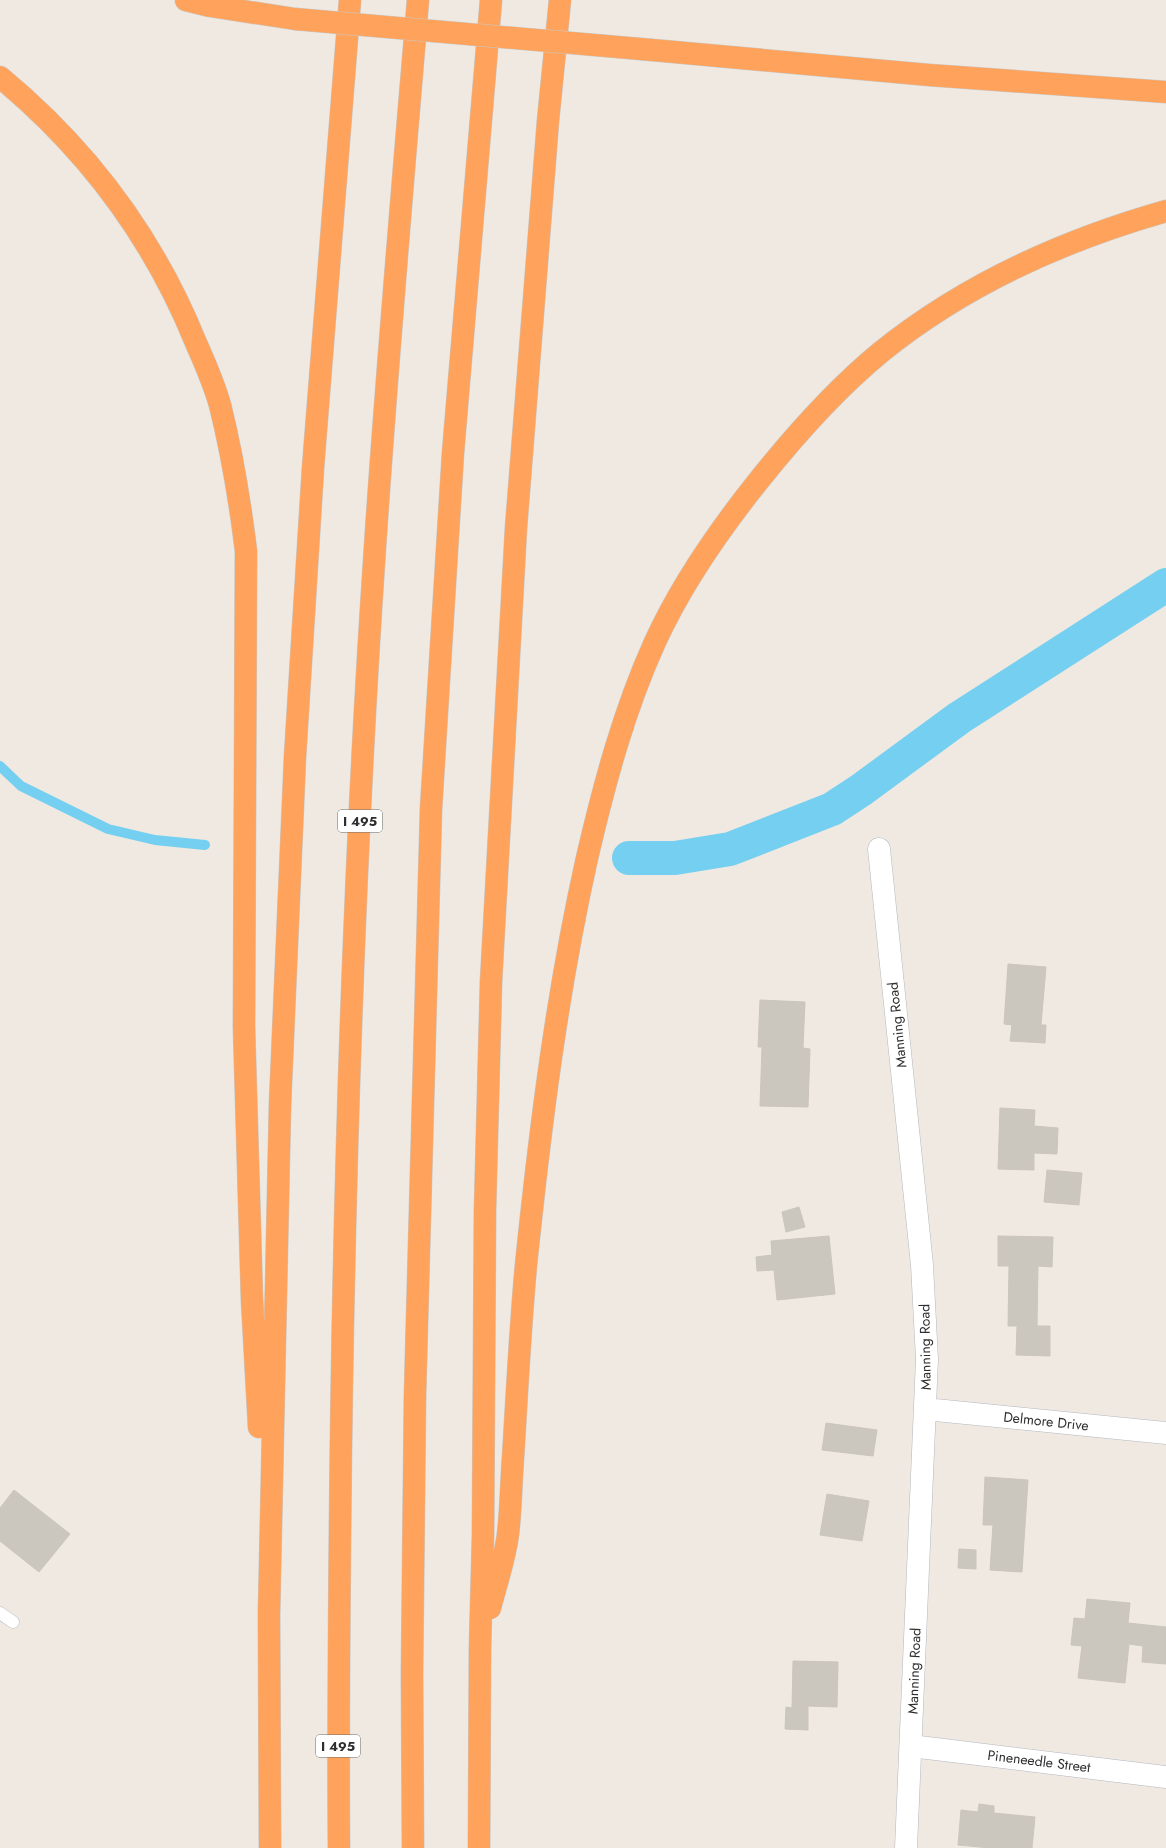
<svg xmlns="http://www.w3.org/2000/svg" width="1166" height="1848" viewBox="0 0 1166 1848" font-family="Jost,sans-serif">
  <style>
    .lines { fill: none; stroke-linecap: round; stroke-linejoin: round }
    .stream { stroke: #75cff0; stroke-width: 10 }
    .canal { stroke: #75cff0; stroke-width: 34 }
    .building { fill: #cbc7bf; stroke: #cbc5ba }
    .lane-casing { stroke: #b4b7c1; stroke-width: 13 }
    .street-casing { stroke: #b4b7c1; stroke-width: 23 }
    .highway-casing { stroke: #c9c9c9; stroke-width: 23 }
    .lane { stroke: #fff; stroke-width: 12 }
    .street { stroke: #fff; stroke-width: 22 }
    .highway { stroke: #ffa35c; stroke-width: 22 }
    .highway-bridge-casing { stroke: #c9c9c9; stroke-width: 23; stroke-linecap: butt }
    .highway-bridge { stroke: #ffa35c; stroke-width: 22 }
    .labels { text-anchor: middle; dominant-baseline: central; stroke-width: 4; stroke-linejoin: round; paint-order: stroke }
    .shield { fill: #fff; stroke: #6d6d6d; stroke-width: 1 }
    .shield-label { font-size: 13px; font-weight: bold; fill: #2e2e2e }
    .street-label { font-size: 14px; fill: #2e2e2e; stroke: #fff }
  </style>
  <rect width="100%" height="100%" fill="#efe9e1"/>
  <g class="lines">
    <!-- stream -->
    <path class="stream" d="M0,766L21,786L108,829L155,840L205,845"/>
    <!-- canal -->
    <path class="canal" d="M629,858H675L730,849L832,809L861,790L959,718L1166,585"/>
  </g>
  <!-- building -->
  <path class="building" d="M1008,964L1046,967L1041,1025H1046L1045,1043L1010,1041L1012,1025L1004,1024Z
    M760,1000L805,1002L803,1048L810,1049L808,1107L760,1106L762,1047H758Z
    M1000,1108L1035,1110L1034,1126L1058,1128L1057,1154L1034,1153V1170L998,1169Z
    M1047,1170L1082,1173L1079,1205L1044,1202Z
    M799,1207L805,1227L786,1232L782,1212Z
    M829,1236L835,1294L777,1300L774,1270L757,1271L756,1257L772,1255L771,1241Z
    M998,1236L1053,1237L1052,1267L1038,1266L1037,1326H1050V1356L1016,1355L1017,1326H1008L1009,1266H998Z
    M826,1423L877,1430L873,1456L822,1450Z
    M985,1477L1028,1480L1022,1572L990,1570L993,1525H983Z
    M14,1490L70,1534L39,1572L0,1541V1508Z
    M827,1494L869,1501L862,1541L820,1535Z
    M959,1549L976,1550V1569L958,1568Z
    M1087,1599L1130,1603L1128,1623L1166,1627V1664L1142,1662L1143,1646L1129,1644L1125,1683L1078,1678L1082,1646L1071,1645L1074,1618L1085,1619Z
    M793,1661L838,1662L837,1707L808,1706V1730L785,1729L786,1707L792,1708Z
    M979,1804L994,1806V1813L1035,1817L1032,1848H990L958,1845L961,1810L978,1812Z"/>
  <g class="lines">
    <defs>
      <path id="lane" d="M0,1613L13,1622"/>
      <path id="street" d="M879,849L922,1265L927,1359L906,1848
        M925,1409L1166,1433
        M911,1746L1166,1777"/>
      <path id="highway" d="M186,0L210,6L295,19
        M652,50L929,75L1166,92
        M0,77C87,149 154,239 196,343C205,363 214,384 220,405C232,453 240,502 246,551L244,1027L252,1300L259,1427
        M490,1608C496,1584 505,1559 508,1534C511,1509 511,1484 513,1458C517,1394 520,1330 526,1265C540,1129 557,992 587,858C604,785 624,710 655,642C682,583 719,530 760,479C796,434 836,389 881,352C964,285 1064,240 1166,211
        M270,1848L269,1614L280,1105L295,757L313,468L350,0
        M339,1848C338,1743 339,1637 340,1532C343,1203 353,875 375,547C387,364 403,182 418,0
        M413,1848L412,1673L415,1395L431,809L453,453L491,0
        M479,1848L480,1648L483,1534L485,1211L491,982L516,528L548,121L560,0"/>
    </defs>
    <!-- lane casing -->
    <use href="#lane" class="lane-casing"/>
    <!-- street casing -->
    <use href="#street" class="street-casing"/>
    <!-- highway casing -->
    <use href="#highway" class="highway-casing"/>
    <!-- lane -->
    <use href="#lane" class="lane"/>
    <!-- street -->
    <use href="#street" class="street"/>
    <!-- highway -->
    <use href="#highway" class="highway"/>
    <defs>
      <path id="highway-bridge" d="M295,19L652,50"/>
    </defs>
    <!-- highway-bridge casing -->
    <use href="#highway-bridge" class="highway-bridge-casing"/>
    <!-- highway-bridge -->
    <use href="#highway-bridge" class="highway-bridge"/>
  </g>
  <g class="labels">
    <!-- shield labels -->
    <g class="shield">
      <rect x="338" y="810" width="44" height="22" rx="3"/>
      <rect x="316" y="1735" width="44" height="22" rx="3"/>
    </g>
    <g class="shield-label">
      <text x="360" y="821">I 495</text>
      <text x="338" y="1746">I 495</text>
    </g>
    <!-- street labels -->
    <g class="street-label">
      <text transform="translate(897 1025) rotate(-96)">Manning Road</text>
      <text transform="translate(925 1347) rotate(-91)">Manning Road</text>
      <text transform="translate(1046 1421) rotate(6)">Delmore Drive</text>
      <text transform="translate(914 1671) rotate(-88)">Manning Road</text>
      <text transform="translate(1039 1761) rotate(7)">Pineneedle Street</text>
    </g>
  </g>
</svg>
